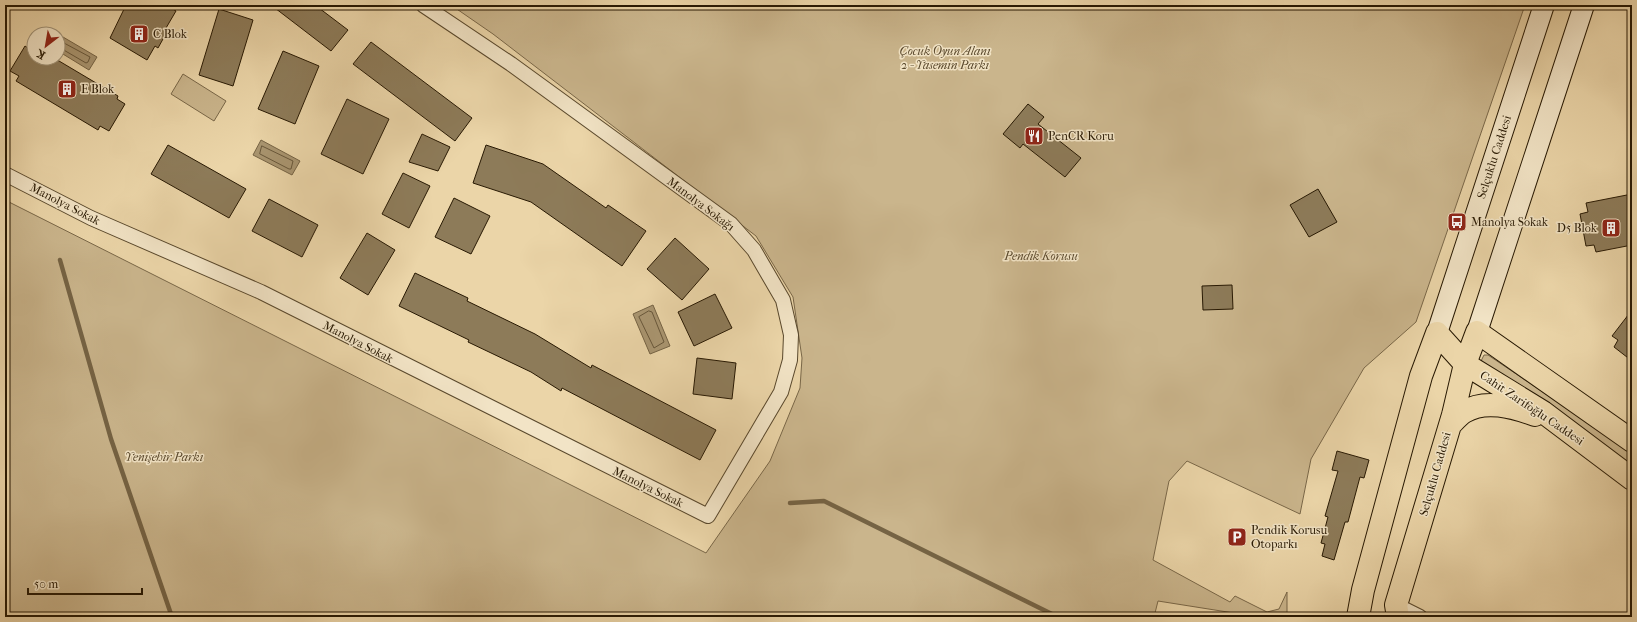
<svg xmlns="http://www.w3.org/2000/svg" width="1637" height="622" viewBox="0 0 1637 622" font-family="'IM FELL French Canon',serif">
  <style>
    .green { fill: #cab58c; stroke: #796748 }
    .water { fill: #a99570; stroke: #756344 }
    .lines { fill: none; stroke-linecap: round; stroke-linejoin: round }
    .shore { stroke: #68573a; stroke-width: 1 }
    .stream { stroke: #756344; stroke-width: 4.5 }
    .building { fill: #8d7b59; stroke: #281903 }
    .minor-casing { stroke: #59482c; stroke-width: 16 }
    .secondary-casing { stroke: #281903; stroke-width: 22 }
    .primary-casing { stroke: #281903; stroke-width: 24 }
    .minor { stroke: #f2e4c6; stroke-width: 14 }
    .secondary { stroke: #f2e4c6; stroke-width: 20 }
    .primary { stroke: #ebd5a8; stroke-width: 22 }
    .labels { text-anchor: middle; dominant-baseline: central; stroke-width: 3; stroke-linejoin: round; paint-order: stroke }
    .poi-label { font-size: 12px; fill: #281903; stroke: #f2e4c6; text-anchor: start }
    .park-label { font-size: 12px; font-style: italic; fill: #59482c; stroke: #f2e4c6 }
    .street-label { font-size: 12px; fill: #281903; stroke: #f2e4c6 }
  </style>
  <rect width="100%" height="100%" fill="#ebd5a8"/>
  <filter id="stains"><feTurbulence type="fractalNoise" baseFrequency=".005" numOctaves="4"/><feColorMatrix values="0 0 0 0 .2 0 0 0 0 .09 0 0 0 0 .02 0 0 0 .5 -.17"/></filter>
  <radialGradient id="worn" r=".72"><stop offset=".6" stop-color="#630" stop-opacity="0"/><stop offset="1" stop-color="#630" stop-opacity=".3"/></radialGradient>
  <!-- green -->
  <path class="green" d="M451,5H1525L1416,322L1364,368L1311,459L1300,514L1187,461L1169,481L1153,560L1230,602L1235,596L1267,612L1279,609L1287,592V613L1283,617H1259L1158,601L1154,617H5V200L706,553L770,461L800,388L802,358L793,297L756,236L493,34Z
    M183,74L226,101L214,121L171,94Z
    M1484,355H1488L1632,452V467L1481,361Z"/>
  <!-- water -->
  <path class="water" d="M63,37L97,57L89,70L58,51V45Z
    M261,140L300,161L292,175L253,155Z
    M653,305L670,346L650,354L633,314Z"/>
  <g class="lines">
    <!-- shore -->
    <path class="shore" d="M64,43L90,57L88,62L86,63L62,49L61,46Z
      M262,146L293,161L291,169H289L260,154Z
      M649,311L652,312L664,342L654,348L639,317Z"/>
    <!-- stream -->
    <path class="stream" d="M60,260L111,439L172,617
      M790,503L824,501L1058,617"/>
  </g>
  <!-- building -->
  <path class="building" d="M126,5H166L176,11L166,28L168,30L158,48L155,46L147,60L110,38Z
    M271,5H315L348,30L331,51Z
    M219,9L253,20L233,86L199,75Z
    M371,42L472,118L455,141L353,64Z
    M25,46L34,52V58H54L118,96L117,99L125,104L109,131L100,126L98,130L16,81L19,76L10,71Z
    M283,51L319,66L295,124L258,109Z
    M347,99L389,119L363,174L321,154Z
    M1028,104L1044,117L1038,124L1081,158L1065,177L1023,144L1020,148L1003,134Z
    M422,134L450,147L438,171L409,162Z
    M168,145L246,189L229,218L151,174Z
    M486,145L543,164L606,208L608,205L646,231L622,266L531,202L473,183Z
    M403,173L430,186L409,228L382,214Z
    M1318,189L1337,222L1309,237L1290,205Z
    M1632,194V245L1596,252L1594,245L1586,246L1580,214L1588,212L1586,203Z
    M454,198L490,216L471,254L435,237Z
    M269,199L318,225L302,257L252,231Z
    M367,233L395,250L368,295L340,278Z
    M675,238L709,269L682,300L647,269Z
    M415,273L468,298L467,301L535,334L591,368L592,365L716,430L700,460L562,388L561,391L531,372L468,342L469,340L399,306Z
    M1232,285L1233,309L1203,310L1202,286Z
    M715,294L732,328L694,346L678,312Z
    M1632,310V361L1614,347L1618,340L1612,336Z
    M697,358L736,363L732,399L693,394Z
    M1337,451L1369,460L1364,478L1360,477L1348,522H1345L1334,560L1322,556L1325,544L1321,543L1328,517L1325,516L1338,471L1332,470Z"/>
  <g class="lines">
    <defs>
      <path id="minor" d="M5,174L91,218L261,292L708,516L781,392L790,360L791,335L783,300L754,250L731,224L511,64L423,5
        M1396,605L1420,617"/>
      <path id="secondary" d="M1477,332L1584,5
        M1437,333L1544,5"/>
      <path id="primary" d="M1477,332L1632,441
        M1437,333L1465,364L1543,412L1632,479
        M1450,425C1454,421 1459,415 1464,412C1485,399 1513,407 1535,415
        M1358,617L1363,590L1421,376L1437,333
        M1398,617L1396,605L1453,415L1465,364L1477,332"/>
    </defs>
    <!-- minor casing -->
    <use href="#minor" class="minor-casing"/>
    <!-- secondary casing -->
    <use href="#secondary" class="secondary-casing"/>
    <!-- primary casing -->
    <use href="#primary" class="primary-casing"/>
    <!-- minor -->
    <use href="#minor" class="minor"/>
    <!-- secondary -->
    <use href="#secondary" class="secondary"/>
    <!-- primary -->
    <use href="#primary" class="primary"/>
  </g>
  <!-- icons -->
  <defs>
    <symbol id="building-square" viewBox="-11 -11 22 22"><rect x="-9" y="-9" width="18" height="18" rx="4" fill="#8f2418" stroke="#f2e4c6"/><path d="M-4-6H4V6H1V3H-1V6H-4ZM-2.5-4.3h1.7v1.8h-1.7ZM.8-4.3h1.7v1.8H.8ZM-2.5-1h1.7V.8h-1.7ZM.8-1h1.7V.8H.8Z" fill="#fff"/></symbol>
    <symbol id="restaurant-square" viewBox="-11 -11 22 22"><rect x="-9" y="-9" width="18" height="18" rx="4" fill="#8f2418" stroke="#f2e4c6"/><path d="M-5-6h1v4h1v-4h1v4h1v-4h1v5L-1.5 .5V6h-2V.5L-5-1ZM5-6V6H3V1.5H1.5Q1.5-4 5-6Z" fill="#fff"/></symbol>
    <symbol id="bus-square" viewBox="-11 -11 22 22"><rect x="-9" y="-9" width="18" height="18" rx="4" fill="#8f2418" stroke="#f2e4c6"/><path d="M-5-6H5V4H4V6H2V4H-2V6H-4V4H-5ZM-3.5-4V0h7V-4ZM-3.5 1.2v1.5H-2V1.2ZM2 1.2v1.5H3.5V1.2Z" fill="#fff"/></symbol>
    <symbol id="parking-square" viewBox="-11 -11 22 22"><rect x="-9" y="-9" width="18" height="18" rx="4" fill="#8f2418" stroke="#f2e4c6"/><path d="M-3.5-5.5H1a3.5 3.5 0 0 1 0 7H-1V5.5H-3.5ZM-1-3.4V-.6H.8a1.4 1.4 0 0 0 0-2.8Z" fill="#fff"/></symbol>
  </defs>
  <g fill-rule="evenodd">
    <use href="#building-square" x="128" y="23" width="22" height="22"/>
    <use href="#building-square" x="56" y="78" width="22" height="22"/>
    <use href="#restaurant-square" x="1023" y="125" width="22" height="22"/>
    <use href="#bus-square" x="1446" y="211" width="22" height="22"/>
    <use href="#building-square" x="1600" y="217" width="22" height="22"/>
    <use href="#parking-square" x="1226" y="526" width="22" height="22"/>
  </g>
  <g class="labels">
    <!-- poi labels -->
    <g class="poi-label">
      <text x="153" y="34">C Blok</text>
      <text x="81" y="89">E Blok</text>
      <text x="1048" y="136">PenCR Koru</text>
      <text x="1471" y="222">Manolya Sokak</text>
      <text x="1597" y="228" text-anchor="end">D5 Blok</text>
      <text x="1251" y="530">Pendik Korusu<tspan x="1251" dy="14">Otoparkı</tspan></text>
    </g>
    <!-- park labels -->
    <g class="park-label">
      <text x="945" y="51">Çocuk Oyun Alanı<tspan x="945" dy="14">2 - Yasemin Parkı</tspan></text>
      <text x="1041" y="256">Pendik Korusu</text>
      <text x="164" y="457">Yenişehir Parkı</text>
    </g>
    <!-- street labels -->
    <g class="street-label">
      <text transform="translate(1494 157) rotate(-72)">Selçuklu Caddesi</text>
      <text transform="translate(65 204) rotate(27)">Manolya Sokak</text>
      <text transform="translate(701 204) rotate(37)">Manolya Sokağı</text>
      <text transform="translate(358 342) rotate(27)">Manolya Sokak</text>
      <text transform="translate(1532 408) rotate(34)">Cahit Zarifoğlu Caddesi</text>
      <text transform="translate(1435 474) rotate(-74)">Selçuklu Caddesi</text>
      <text transform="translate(648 487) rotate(26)">Manolya Sokak</text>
    </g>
  </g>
  <!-- margin -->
  <rect width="1637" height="622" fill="none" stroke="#ebd5a8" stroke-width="20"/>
  <rect x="6" y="6" width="1625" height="610" fill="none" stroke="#281903" stroke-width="2"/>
  <rect x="10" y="10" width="1617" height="602" fill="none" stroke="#281903"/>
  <!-- north arrow -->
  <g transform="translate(46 46) rotate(211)"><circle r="19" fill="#f2e4c6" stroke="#a19378"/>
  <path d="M0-3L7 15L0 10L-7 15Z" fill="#8f2418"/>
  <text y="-6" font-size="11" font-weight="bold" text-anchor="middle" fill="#281903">K</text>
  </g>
  <!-- scale -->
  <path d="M28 588v6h114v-6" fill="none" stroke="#281903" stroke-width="2"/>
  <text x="34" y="588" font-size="12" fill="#281903" stroke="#f2e4c6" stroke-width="3" paint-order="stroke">50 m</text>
  <rect width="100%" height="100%" filter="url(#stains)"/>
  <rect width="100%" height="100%" fill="url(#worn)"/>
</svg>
